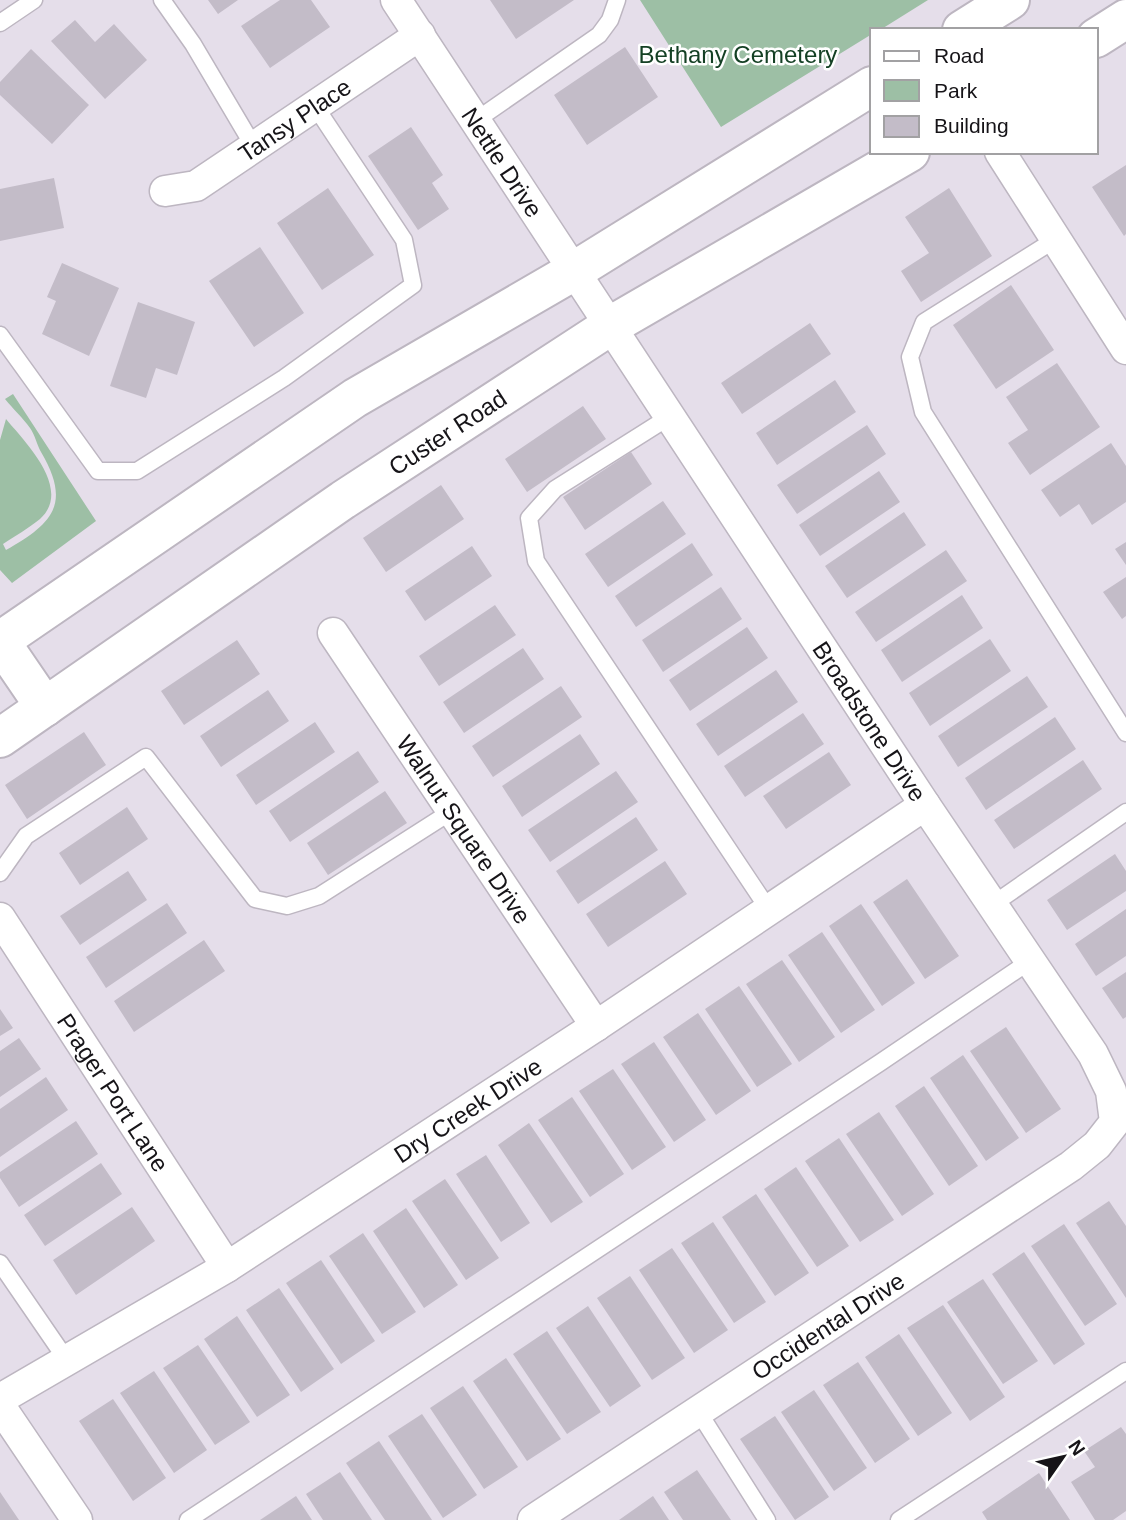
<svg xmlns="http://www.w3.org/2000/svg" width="1126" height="1520" viewBox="0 0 1126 1520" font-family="Helvetica,sans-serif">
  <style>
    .green { fill: #9dbfa5 }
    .building { fill: #c3bcc8 }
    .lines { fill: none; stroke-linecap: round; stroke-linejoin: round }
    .service-casing { stroke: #bdb6c1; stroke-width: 19 }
    .minor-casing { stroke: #bdb6c1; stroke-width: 33 }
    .primary-casing { stroke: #bdb6c1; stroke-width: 42 }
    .service { stroke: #fff; stroke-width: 16 }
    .minor { stroke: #fff; stroke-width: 30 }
    .primary { stroke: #fff; stroke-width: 38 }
    .labels { text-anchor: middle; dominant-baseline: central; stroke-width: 5; stroke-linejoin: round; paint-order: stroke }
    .park-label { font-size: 24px; fill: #144024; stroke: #fff }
    .street-label { font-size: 24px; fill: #161418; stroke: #fff }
  </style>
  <rect width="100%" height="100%" fill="#e5deea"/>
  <!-- green -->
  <path class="green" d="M640,0H928L880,30H872V34L721,127Z
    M13,394L96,521L12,583L0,570V440L6,419C25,442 73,489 40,519C29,528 15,536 3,544L6,550C54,523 71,503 41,452C37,445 35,435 30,428C23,418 13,409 5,399Z"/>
  <!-- building -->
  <path class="building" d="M208,0H238L218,14Z
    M280,0H311L330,27L270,68L241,26Z
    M490,0H574L516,39Z
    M75,20L95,42L114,24L147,60L105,99L51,41Z
    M625,47L658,97L587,145L554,95Z
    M31,49L89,105L52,144L0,95V82Z
    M411,127L443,175L432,183L449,209L418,230L368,156Z
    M1126,165V234L1124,236L1092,187Z
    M54,178L64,228L0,241V189Z
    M328,188L374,255L322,290L277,223Z
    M949,188L992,256L921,302L901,271L929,253L905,217Z
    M260,247L304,313L254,347L209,281Z
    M62,263L119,288L89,356L42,334L56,301L47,297Z
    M1011,285L1054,350L996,389L953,325Z
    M138,302L195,322L177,375L156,368L146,398L110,386Z
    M810,323L831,354L742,414L721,383Z
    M1057,363L1100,427L1030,475L1008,443L1028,430L1006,397Z
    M835,380L856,412L777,465L756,433Z
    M583,406L606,439L527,492L505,459Z
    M867,425L886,454L797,514L777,485Z
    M1111,443L1126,466V502L1092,525L1079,504L1060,517L1041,490Z
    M631,452L652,484L585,530L563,497Z
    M879,471L900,502L820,556L799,525Z
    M441,485L464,519L386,572L363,538Z
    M663,501L686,534L608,587L585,554Z
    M904,512L926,545L847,598L825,566Z
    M1126,542V565L1115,549Z
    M692,543L713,575L636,627L615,596Z
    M472,546L492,576L425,621L405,591Z
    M946,550L967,581L876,642L855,612Z
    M1126,577V616L1122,619L1103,592Z
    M721,587L742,619L663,672L642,640Z
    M962,595L983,628L902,682L881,650Z
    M495,605L516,635L439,686L419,656Z
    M747,627L768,658L690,711L669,680Z
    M990,639L1011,671L930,726L909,693Z
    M237,640L260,674L184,725L161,691Z
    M523,648L544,679L464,733L443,702Z
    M776,670L798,702L718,756L696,724Z
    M1027,676L1048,707L958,767L938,736Z
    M561,686L582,717L493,777L472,746Z
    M268,690L289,721L221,767L200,736Z
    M803,713L824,744L745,797L724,766Z
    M1055,717L1076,749L986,810L965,778Z
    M315,722L335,752L256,805L236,775Z
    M84,732L106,765L27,819L5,785Z
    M580,734L600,764L522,817L502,786Z
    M358,751L379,782L290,842L269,811Z
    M829,752L851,785L786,829L763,796Z
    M1083,760L1102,789L1014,849L994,820Z
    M616,771L638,802L550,862L528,830Z
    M385,791L407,823L328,875L307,843Z
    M127,807L148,839L80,885L59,853Z
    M636,817L658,850L578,904L556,871Z
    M1115,854L1126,871V891L1067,930L1047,900Z
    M665,861L687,894L608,947L586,914Z
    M128,871L147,900L80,945L60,916Z
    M907,879L959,956L925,979L873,902Z
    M167,903L187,933L106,988L86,957Z
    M861,904L915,983L882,1006L829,926Z
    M1126,909V956L1096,976L1075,944Z
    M822,932L875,1010L841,1033L788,955Z
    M204,940L225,971L134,1032L114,1001Z
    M782,960L835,1037L799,1062L746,984Z
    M1126,972V1017L1123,1019L1102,988Z
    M739,986L792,1064L757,1087L705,1009Z
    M0,1009L13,1028L0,1036Z
    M698,1013L751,1091L716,1115L663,1037Z
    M1006,1027L1061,1109L1026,1133L970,1051Z
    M19,1038L41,1069L0,1097V1051Z
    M654,1042L706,1120L674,1142L621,1064Z
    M963,1055L1019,1138L986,1161L930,1078Z
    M613,1069L666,1147L632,1170L579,1091Z
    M46,1077L68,1110L0,1157V1109Z
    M924,1086L978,1166L949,1186L895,1106Z
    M572,1097L624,1174L590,1197L538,1120Z
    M879,1112L934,1194L902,1216L846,1134Z
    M76,1121L98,1154L19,1207L0,1178V1172Z
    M529,1123L583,1202L551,1223L498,1145Z
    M839,1138L894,1220L860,1242L805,1161Z
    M486,1155L530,1223L501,1242L456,1174Z
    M101,1163L122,1194L45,1246L24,1215Z
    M796,1167L849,1246L817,1267L764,1189Z
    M445,1179L499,1258L466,1280L412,1201Z
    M756,1194L809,1273L775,1296L722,1217Z
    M1109,1201L1126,1226V1298L1076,1223Z
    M132,1207L155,1241L76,1295L53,1260Z
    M406,1208L458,1285L424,1308L373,1231Z
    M713,1222L766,1302L734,1323L681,1243Z
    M1064,1224L1117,1304L1085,1326L1031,1246Z
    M363,1233L416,1312L382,1334L329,1256Z
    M672,1248L728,1330L694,1353L639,1270Z
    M1024,1252L1085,1344L1054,1365L992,1274Z
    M321,1260L375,1341L341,1364L286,1283Z
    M630,1276L685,1358L652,1380L597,1298Z
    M983,1279L1038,1361L1003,1384L947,1302Z
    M279,1288L334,1369L301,1392L246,1310Z
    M943,1305L1005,1397L970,1421L907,1328Z
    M588,1306L641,1386L610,1407L556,1328Z
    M237,1316L290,1395L257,1417L204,1339Z
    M547,1331L601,1412L567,1434L513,1354Z
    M899,1334L952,1413L918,1436L865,1357Z
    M198,1345L250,1422L215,1445L163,1368Z
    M506,1358L561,1439L527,1461L473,1381Z
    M858,1362L910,1439L875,1463L823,1385Z
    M154,1371L207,1450L174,1473L120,1393Z
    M463,1386L518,1467L484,1489L430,1408Z
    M814,1390L867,1468L834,1491L781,1412Z
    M113,1399L166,1478L133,1501L79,1421Z
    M422,1414L477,1495L443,1518L388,1436Z
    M775,1416L829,1497L795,1520L740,1439Z
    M1121,1427L1126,1434V1511L1113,1520H1095L1071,1482L1095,1467L1084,1451Z
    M379,1441L432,1520H385L346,1463Z
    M697,1470L731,1520H683L664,1492Z
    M340,1472L372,1520H323L306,1494Z
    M1039,1473L1070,1520H987L982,1512Z
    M0,1492L19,1520H0Z
    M296,1496L312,1520H260Z
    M653,1496L669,1520H619Z"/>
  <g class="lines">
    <defs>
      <path id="service" d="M162,0L193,44L254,147
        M0,23L34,0
        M475,121L599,35L610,20L617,0
        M1056,239L924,322L910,357L923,412L1126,733
        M0,335L98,471H137L284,378L413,285L404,240L315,106
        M669,417L555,489L529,518L536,561L769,910
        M0,873L26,836L146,757L255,899L287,906L319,896L452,811
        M992,905L1126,812
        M0,1263L66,1359
        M698,1411L767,1520
        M188,1520L881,1062L1030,961
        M899,1520L1126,1371"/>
      <g id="minor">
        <path id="s1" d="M396,0L925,805L1093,1054L1111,1091L1115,1122L1097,1145L1071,1166L533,1520"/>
        <path d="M1000,152L1126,349"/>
        <path id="s2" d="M165,191L196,186L420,35"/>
        <path id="s3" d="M333,633L596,1026"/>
        <path id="s4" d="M0,918L227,1267"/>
        <path id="s5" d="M0,1399L227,1267L596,1026L925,805"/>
        <path d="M0,1406L77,1520"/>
      </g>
      <g id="primary">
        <path d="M962,30L1010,0"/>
        <path d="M1096,38L1126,19"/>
        <path d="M0,641L355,398L574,271L872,86"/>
        <path d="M0,641L45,707"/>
        <path id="s6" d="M0,738L343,500L610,326L910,152"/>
      </g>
    </defs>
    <!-- service casing -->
    <use href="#service" class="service-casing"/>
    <!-- minor casing -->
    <use href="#minor" class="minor-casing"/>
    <!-- primary casing -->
    <use href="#primary" class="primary-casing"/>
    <!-- service -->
    <use href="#service" class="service"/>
    <!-- minor -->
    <use href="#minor" class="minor"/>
    <!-- primary -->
    <use href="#primary" class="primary"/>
  </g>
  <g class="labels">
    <!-- park labels -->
    <g class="park-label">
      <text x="738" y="54">Bethany Cemetery</text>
    </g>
    <!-- street labels -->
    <g class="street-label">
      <text stroke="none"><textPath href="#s2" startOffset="150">Tansy Place</textPath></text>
      <text stroke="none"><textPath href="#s1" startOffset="194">Nettle Drive</textPath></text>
      <text stroke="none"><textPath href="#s6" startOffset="542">Custer Road</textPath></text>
      <text stroke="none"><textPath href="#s1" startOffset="863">Broadstone Drive</textPath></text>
      <text stroke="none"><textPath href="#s3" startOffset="236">Walnut Square Drive</textPath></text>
      <text stroke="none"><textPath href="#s4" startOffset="208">Prager Port Lane</textPath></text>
      <text stroke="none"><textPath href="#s5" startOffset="550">Dry Creek Drive</textPath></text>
      <text transform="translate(828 1326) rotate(-33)">Occidental Drive</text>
    </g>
  </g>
  <!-- legend -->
  <rect x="870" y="28" width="228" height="126" fill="#ffffff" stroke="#a2a1a3" stroke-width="2"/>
  <rect x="884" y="51" width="35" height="10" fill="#ffffff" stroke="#a2a1a3" stroke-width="2"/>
  <text x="934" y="63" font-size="21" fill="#161418">Road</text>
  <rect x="884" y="80" width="35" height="21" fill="#9dbfa5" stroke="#a2a1a3" stroke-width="2"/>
  <text x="934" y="98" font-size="21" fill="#161418">Park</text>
  <rect x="884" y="116" width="35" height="21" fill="#c3bcc8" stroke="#a2a1a3" stroke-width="2"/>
  <text x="934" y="133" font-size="21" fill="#161418">Building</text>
  <!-- north arrow -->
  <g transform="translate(1063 1457) rotate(56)" stroke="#ffffff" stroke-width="5" paint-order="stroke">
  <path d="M0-5L12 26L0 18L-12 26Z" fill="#161418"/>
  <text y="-10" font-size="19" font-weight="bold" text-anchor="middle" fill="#161418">N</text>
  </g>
</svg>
